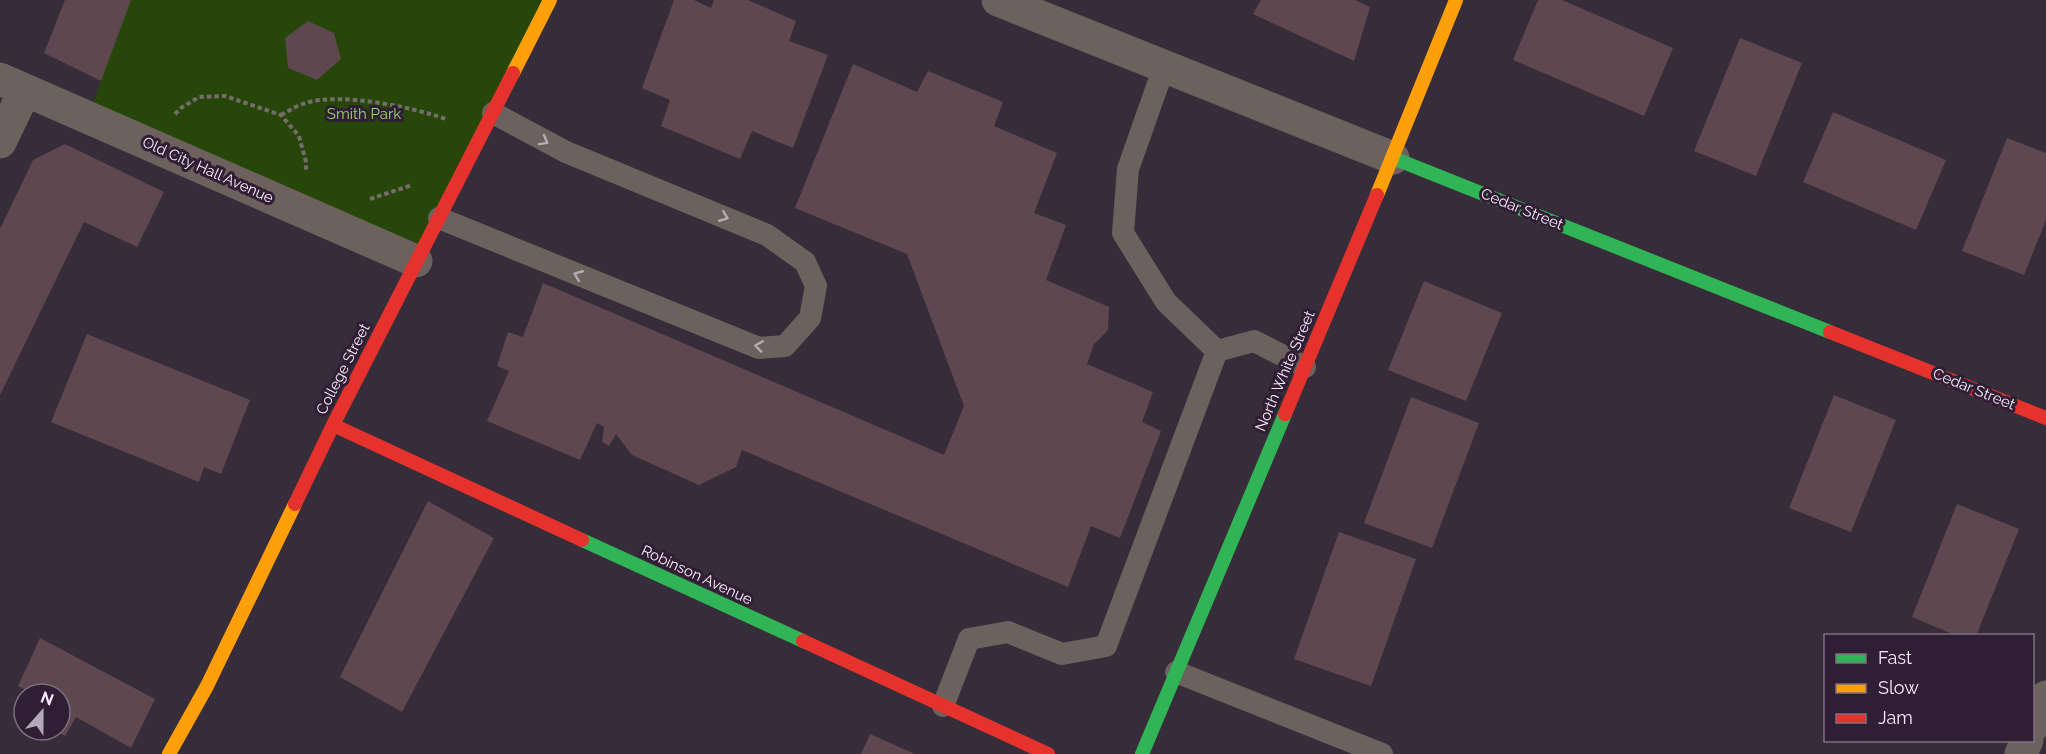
<svg xmlns="http://www.w3.org/2000/svg" width="2046" height="754" viewBox="0 0 2046 754" font-family="Raleway,sans-serif">
  <style>
    .green { fill: #27470a }
    .building { fill: #5e474e }
    .lines { fill: none; stroke-linecap: round; stroke-linejoin: round }
    .path { stroke: #756c6b; stroke-width: 4; stroke-dasharray: 4.5 3; stroke-linecap: butt }
    .lane { stroke: #6c615c; stroke-width: 22 }
    .street { stroke: #6c615c; stroke-width: 33 }
    .fast { stroke: #30b455; stroke-width: 14 }
    .slow { stroke: #ff9f0a; stroke-width: 14 }
    .jam { stroke: #e5322d; stroke-width: 14 }
    .oneway { stroke: #b8acb3 }
    .labels { text-anchor: middle; dominant-baseline: central; stroke-width: 6; stroke-linejoin: round; paint-order: stroke }
    .park-label { font-size: 15px; fill: #93d86a; stroke: #301e34 }
    .street-label { font-size: 15px; fill: #f6eafa; stroke: #301e34 }
  </style>
  <rect width="100%" height="100%" fill="#372d3a"/>
  <!-- green -->
  <path class="green" d="M130,0H547L416,261L88,117Z"/>
  <!-- building -->
  <path class="building" d="M65,0H131L101,81L44,53Z
    M674,0H694L711,8L714,0H748L796,21L789,41L828,55L793,148L752,131L740,159L661,126L670,100L642,88Z
    M1261,0H1355L1370,7L1354,61L1253,14Z
    M1538,0H1562L1673,48L1644,116L1513,60Z
    M308,21L334,33L341,59L317,80L288,68L285,38Z
    M1740,38L1802,63L1756,176L1694,151Z
    M853,64L917,92L928,71L1003,102L994,126L1057,153L1034,213L1066,225L1046,280L1109,307L1108,330L1094,344L1087,364L1153,392L1142,422L1161,431L1120,538L1091,526L1068,587L742,450L736,467L699,485L632,455L616,434L609,446L602,442L604,427L597,423L580,460L487,421L509,371L497,366L508,332L523,337L543,283L944,455L964,406L907,254L795,208Z
    M1833,112L1946,160L1916,230L1803,182Z
    M2007,138L2046,153V220L2024,275L1962,251Z
    M65,144L164,192L137,247L84,222L0,395V229L33,160Z
    M1424,281L1502,313L1466,401L1388,370Z
    M87,334L250,400L221,474L204,467L199,482L51,422Z
    M1834,395L1896,420L1851,532L1789,508Z
    M1411,397L1479,423L1432,548L1364,523Z
    M428,501L494,538L402,712L340,677Z
    M1957,504L2019,529L1976,636H1957L1912,617Z
    M1339,532L1416,559L1371,686L1294,659Z
    M40,638L155,699L131,748L76,717L65,736L55,730H60V694H35L18,686Z
    M870,734L915,754H861Z"/>
  <g class="lines">
    <!-- path -->
    <path class="path" d="M175,114L181,108L199,97L225,96L281,115L299,136L306,162V172
      M281,115C289,111 297,105 306,103C340,92 412,107 446,119
      M370,199L412,185"/>
    <!-- lane -->
    <path class="lane" d="M1164,67L1128,169L1123,233L1166,302L1217,351
      M439,218L759,348L785,346L810,318L816,286L805,262L767,235L566,152L493,113
      M1176,672L1382,754
      M943,706L969,639L1008,632L1062,654L1106,646L1217,351L1254,341L1305,367"/>
    <!-- street -->
    <path class="street" d="M998,0L1393,158
      M0,79L416,261
      M0,142L25,90
      M2032,727L2046,697
      M2021,754L2027,740"/>
    <!-- fast -->
    <path class="fast" d="M1393,158L1830,332
      M582,540L803,641
      M1142,754L1285,414"/>
    <!-- slow -->
    <path class="slow" d="M513,73L550,0
      M1377,195L1456,0
      M169,754L207,686L295,504"/>
    <!-- jam -->
    <path class="jam" d="M1830,332L2046,418
      M1285,414L1377,195
      M333,425L582,540
      M295,504L333,425L513,73
      M803,641L1048,754"/>
  </g>
  <!-- one-way arrows -->
  <defs><path id="oneway-chevron" d="M-2-3.5L2.5 0L-2 3.5" fill="none" stroke-width="1.6" stroke-linecap="round" stroke-linejoin="round" transform="scale(1.5)"/></defs>
  <g class="oneway">
    <use href="#oneway-chevron" transform="translate(544 141) rotate(29)"/>
    <use href="#oneway-chevron" transform="translate(724 217) rotate(22)"/>
    <use href="#oneway-chevron" transform="translate(578 275) rotate(-158)"/>
    <use href="#oneway-chevron" transform="translate(759 346) rotate(-172)"/>
  </g>
  <g class="labels">
    <!-- park labels -->
    <g class="park-label">
      <text x="364" y="114">Smith Park</text>
    </g>
    <!-- street labels -->
    <g class="street-label">
      <text transform="translate(208 170) rotate(24)">Old City Hall Avenue</text>
      <text transform="translate(1522 209) rotate(22)">Cedar Street</text>
      <text transform="translate(343 369) rotate(-63)">College Street</text>
      <text transform="translate(1285 371) rotate(-67)">North White Street</text>
      <text transform="translate(1974 389) rotate(22)">Cedar Street</text>
      <text transform="translate(697 575) rotate(25)">Robinson Avenue</text>
    </g>
  </g>
  <!-- legend -->
  <rect x="1824" y="634" width="210" height="108" fill="#301e34" stroke="#7f7083" stroke-width="1.5"/>
  <rect x="1836" y="654" width="30" height="9" fill="#30b455" stroke="#7f7083" stroke-width="1.5"/>
  <text x="1878" y="664" font-size="18" fill="#f6eafa">Fast</text>
  <rect x="1836" y="684" width="30" height="9" fill="#ff9f0a" stroke="#7f7083" stroke-width="1.5"/>
  <text x="1878" y="694" font-size="18" fill="#f6eafa">Slow</text>
  <rect x="1836" y="714" width="30" height="9" fill="#e5322d" stroke="#7f7083" stroke-width="1.5"/>
  <text x="1878" y="724" font-size="18" fill="#f6eafa">Jam</text>
  <!-- north arrow -->
  <g transform="translate(42 712) rotate(21)"><circle r="28" fill="#301e34" stroke="#7f7083" stroke-width="1.5"/>
  <path d="M0-4.5L10 22L0 15L-10 22Z" fill="#b3a8b7"/>
  <text y="-9" font-size="16" font-weight="bold" text-anchor="middle" fill="#f6eafa">N</text>
  </g>
</svg>
